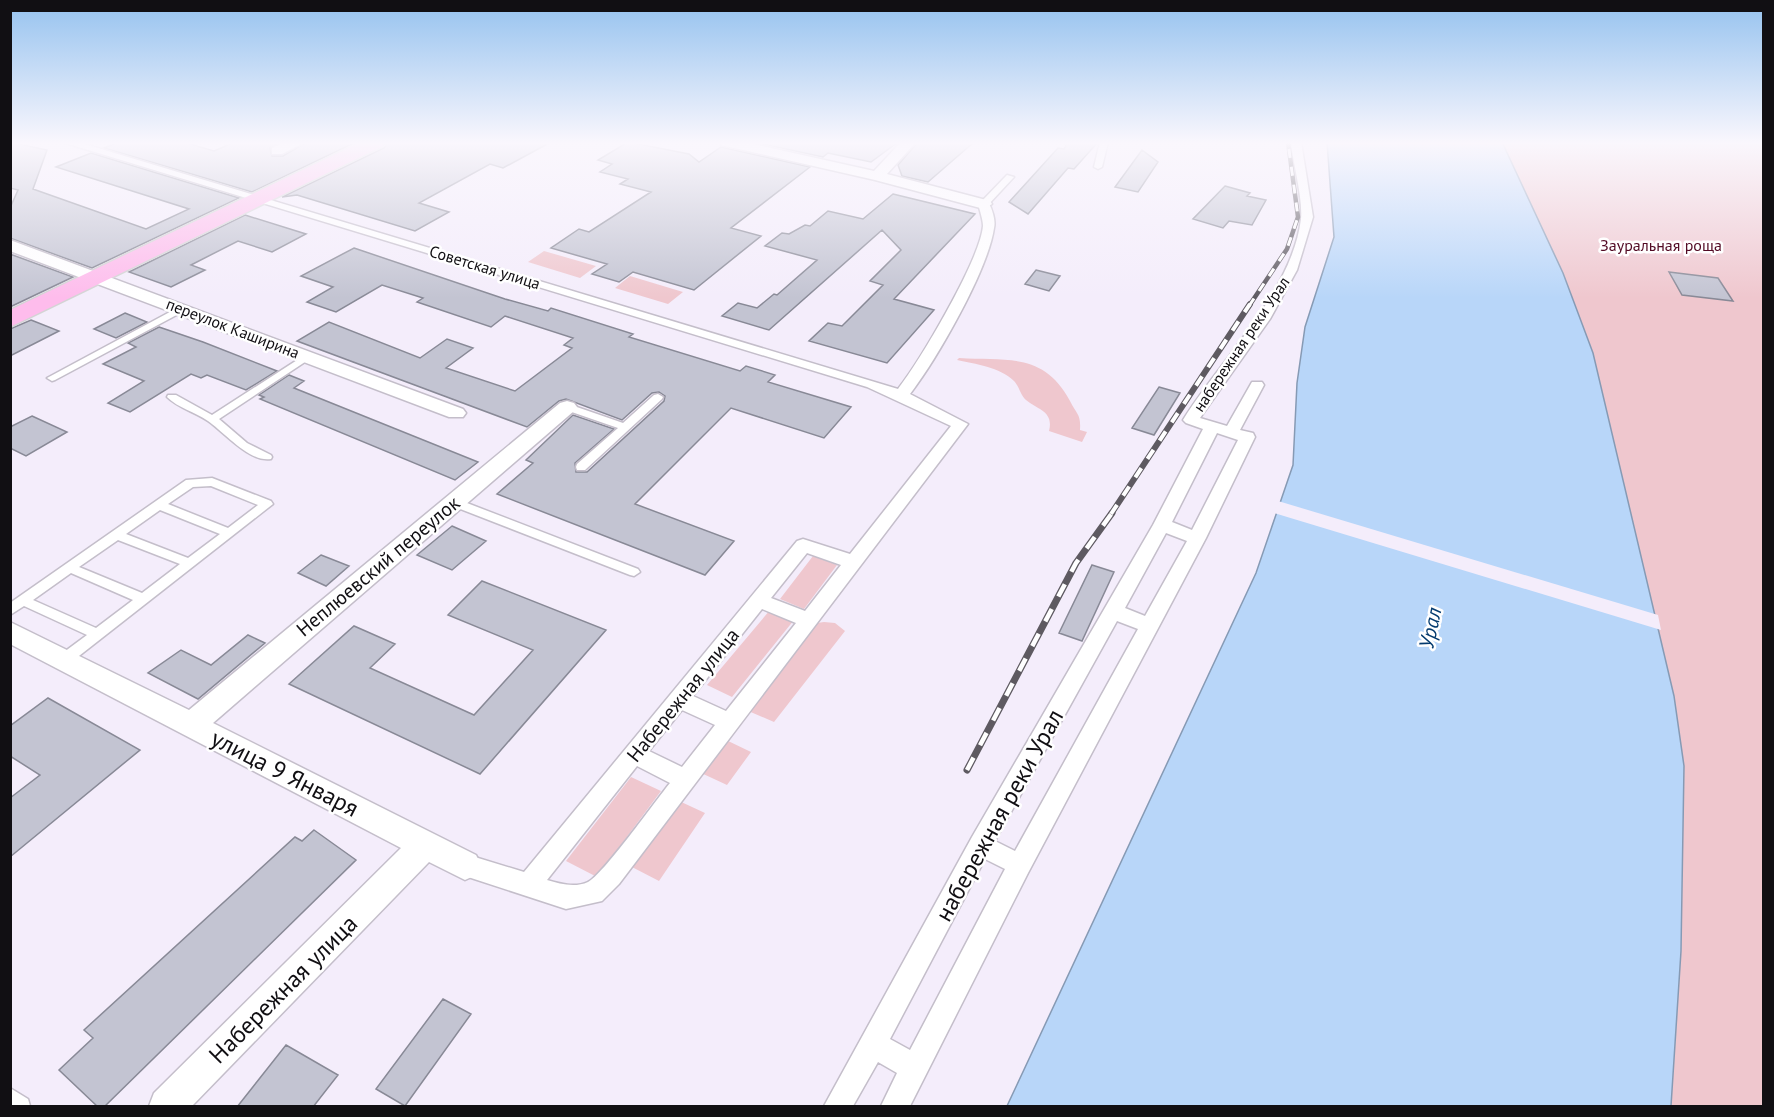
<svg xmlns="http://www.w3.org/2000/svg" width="1774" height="1117" viewBox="0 0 1774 1117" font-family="'PT Sans',sans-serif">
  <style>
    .green { fill: #efc7ce }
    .water { fill: #b8d6f9; stroke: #869ab4; stroke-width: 1.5 }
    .pier { fill: #f4edfb }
    .building { fill: #c3c4d2; stroke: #888996; stroke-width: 1.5 }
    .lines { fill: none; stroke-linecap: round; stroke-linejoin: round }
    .service-casing { stroke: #c4beca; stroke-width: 3 }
    .pedestrian-casing { stroke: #c4beca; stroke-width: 3 }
    .minor-casing { stroke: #c4beca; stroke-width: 3 }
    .primary-casing { stroke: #d4d4d5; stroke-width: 3 }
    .service { fill: #fff; fill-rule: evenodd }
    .pedestrian { fill: #fff; fill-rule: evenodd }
    .minor { fill: #fff; fill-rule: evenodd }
    .primary { fill: #febcec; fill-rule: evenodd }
    .rail-far2-casing { stroke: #5e5a61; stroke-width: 4.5 }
    .rail-far1-casing { stroke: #5e5a61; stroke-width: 6 }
    .rail-casing { stroke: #5e5a61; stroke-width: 7 }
    .rail-far2 { stroke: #fff; stroke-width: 3; stroke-dasharray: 9; stroke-linecap: butt }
    .rail-far1 { stroke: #fff; stroke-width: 4; stroke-dasharray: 11; stroke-linecap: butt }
    .rail { stroke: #fff; stroke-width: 4.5; stroke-dasharray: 14; stroke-linecap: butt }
    .labels { text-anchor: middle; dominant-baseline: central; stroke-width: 5; stroke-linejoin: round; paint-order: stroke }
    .far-park-label { font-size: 16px; fill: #520a24; stroke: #fff }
    .far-street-label { font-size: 16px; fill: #110f13; stroke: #fff }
    .street-label { font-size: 20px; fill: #110f13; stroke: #fff }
    .water-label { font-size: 21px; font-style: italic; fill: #043b6f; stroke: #fff }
    .near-street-label { font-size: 24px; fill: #110f13; stroke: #fff }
  </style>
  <rect width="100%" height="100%" fill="#f4edfb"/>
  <!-- green -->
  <path class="green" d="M1502,142H1763V1106H1671L1681,951L1684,767L1674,696L1625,490Z
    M544,251L596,266L580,278L528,262Z
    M630,276L683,292L668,304L615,288Z
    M959,358C1007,361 1044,352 1070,401C1077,415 1081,414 1080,430L1087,432L1082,442L1049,431C1054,411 1038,410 1026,400C1021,396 1019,386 1014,381C1000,367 975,364 957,360Z
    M813,556L837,565L804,609L780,599Z
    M770,610L794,620L732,697L707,685Z
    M824,622L835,623L845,631L774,722L746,710L817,623Z
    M724,739L751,752L727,785L699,772Z
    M631,777L661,791L597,877L566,861Z
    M677,800L705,813L659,881L630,866Z"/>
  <!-- water -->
  <path class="water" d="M1327,142H1502L1563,273L1593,353L1674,696L1684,766L1681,951L1671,1106H1007L1256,573L1293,465L1297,383L1305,327L1334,237Z"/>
  <!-- pier -->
  <path class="pier" d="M1278,501L1658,615L1661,630L1274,513Z"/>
  <!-- building -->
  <path class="building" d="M10,142L47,150L33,189L146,229L189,209L56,167L91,153L239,198L92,268L10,238V208L18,190L10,188Z
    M119,142H183L214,151L235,142H281L270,148L272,156H283L307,142H356L252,192L104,148Z
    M388,142H551L503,168L490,164L419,203L449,212L415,231L297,195L282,197L384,148Z
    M628,142L689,154L699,162L721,147L810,167L731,228L761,236L694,290L633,272L619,282L592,274L607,264L551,248L579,229L589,232L651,192L620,184L628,179L600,172L612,164L598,160Z
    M754,142H898L871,162L828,153L823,157Z
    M918,142H974L928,182L902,176L898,165Z
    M1068,142H1098L1074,169L1068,168L1028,214L1009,202L1058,148L1064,149Z
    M1142,150L1158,162L1138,192L1115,187Z
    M1225,186L1250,193L1247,196L1266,200L1252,225L1229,221L1223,228L1193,219Z
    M893,194L975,214L894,299L934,310L887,363L809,341L828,323L842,326L883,285L870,281L901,250L882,230L769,330L722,316L738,303L757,308L774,294L777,295L817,260L765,246L782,233L789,234L805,225L810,226L828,211L863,219Z
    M245,215L306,234L272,252L238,241L191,265L205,270L171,287L129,272Z
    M354,248L505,299L548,311L551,308L633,334L629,337L740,371L746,366L775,375L768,382L851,407L824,438L731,408L635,504L734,541L705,575L497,494L533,463L526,460L573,415L614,429L575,463L576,472H587L664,401L665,396L659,392L652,393L622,420L566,399L559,401L527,427L297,341L329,322L420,358L447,339L473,348L446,368L515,391L572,348L564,345L573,338L505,316L491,327L417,302L423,298L382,285L336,312L307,302L333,287L301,276Z
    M10,254L73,277L10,307Z
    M1036,270L1060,276L1049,291L1025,284Z
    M1669,272L1718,278L1733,301L1682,295Z
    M125,313L147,322L116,338L94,329Z
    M31,320L59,331L10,356V329Z
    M159,327L203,342L277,371L246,390L207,375L201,378L191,374L130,412L108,403L144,381L103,364L136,347L128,343Z
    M289,375L304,381L294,388L478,462L455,480L260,399L264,397L259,395Z
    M1159,387L1180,393L1154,435L1132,428Z
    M32,416L67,432L26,456L10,448V427Z
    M452,526L486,541L452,570L417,555Z
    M321,555L349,566L326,586L298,573Z
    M1092,565L1114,572L1082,641L1059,633Z
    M482,581L606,630L480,774L289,684L354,626L395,644L370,668L474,715L533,650L448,615Z
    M248,635L265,643L198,699L148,673L181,650L211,665Z
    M48,698L140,750L10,857V798L40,775L10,756V726Z
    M314,830L356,860L104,1107H98L59,1070L93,1038L84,1030L295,837L302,841Z
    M443,999L471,1014L405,1106L376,1089Z
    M286,1045L338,1075L313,1107H237Z"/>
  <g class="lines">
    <defs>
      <path id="service" d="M1100,142H1108L1102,167L1098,169L1094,167Z
        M1007,175L1014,177L987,206H981V202Z
        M181,306L184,307V311L55,380L52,381L47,378Z
        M308,353L311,354V358L219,419L247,443L271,455L272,457L271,459C250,463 224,432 208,421C195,412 178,408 167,397L168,395H176L212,415Z
        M658,394L663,397L662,399L585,470H577L576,467L577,464L618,428L563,409V405H571L623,423L654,395Z
        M212,478L271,501L273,504L70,663L65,664L60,663L58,659L60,655L87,635L24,606L10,615V603L186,480ZM211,486L258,505L228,528L168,504L193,487ZM160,510L220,534L188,558L126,534ZM118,540L180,564L142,593L79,567ZM71,573L133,600L96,628L33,600Z
        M454,498L638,569L640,572L634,576L630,575L450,505L448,502L450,499Z
        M10,1088L28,1099L30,1106H10Z"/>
      <path id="pedestrian" d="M62,142H78L898,389C920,361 980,260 983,226C983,220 980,211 978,204L988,202C992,208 996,221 994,228C988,270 937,359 910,394L968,424L619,884L602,901L566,909L465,876L457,873L453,865L457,857L465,854L524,872L797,541L803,539L850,554L951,426L867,387ZM807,553L841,565L805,611L771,598ZM762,609L796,623L726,711L693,696ZM682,710L715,725L682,767L649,751ZM637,766L670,783C656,800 602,876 588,882C575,888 560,884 547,880Z
        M1291,142H1301L1313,217L1297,270L1270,319L1200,418L1227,426L1252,382H1262L1264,385L1240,430L1253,433L1255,437L1206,538L1028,873L910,1106H881L897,1073L878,1062L853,1106H824L972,837L1153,525L1203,429L1186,423L1183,420C1221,359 1292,292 1301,219C1303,198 1293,164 1291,142ZM1217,433L1238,440L1192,530L1172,522ZM1166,533L1187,541L1145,616L1125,608ZM1117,621L1138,629L1015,851L995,841ZM985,859L1005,869L910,1050L890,1039Z"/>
      <path id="minor" d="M286,142H305L282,154H272V148Z
        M719,142H744L874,171L901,142H916L887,174L990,201L992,204L984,209L875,180L721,145Z
        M10,240L463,409L466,413L463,417H449L10,251Z
        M567,401L574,403L577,407L574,411L213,723L476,855L481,865L476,875L465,880L429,862L192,1106H149L154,1093L401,848L10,644V622L189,710L560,403Z"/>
      <path id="primary" d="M361,142H386L383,146L10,327V310Z"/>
    </defs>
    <!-- service casing -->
    <use href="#service" class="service-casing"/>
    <!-- pedestrian casing -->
    <use href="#pedestrian" class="pedestrian-casing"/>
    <!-- minor casing -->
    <use href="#minor" class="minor-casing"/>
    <!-- primary casing -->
    <use href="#primary" class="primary-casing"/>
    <!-- service -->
    <use href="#service" class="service"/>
    <!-- pedestrian -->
    <use href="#pedestrian" class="pedestrian"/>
    <!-- minor -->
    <use href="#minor" class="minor"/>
    <!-- primary -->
    <use href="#primary" class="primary"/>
    <defs>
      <path id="rail-far2" d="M1249,306L1287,249L1298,217L1288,142"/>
      <path id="rail-far1" d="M1111,514L1250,304"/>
      <path id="rail" d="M967,770L1076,563L1112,513"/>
    </defs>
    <!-- rail-far2 casing -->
    <use href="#rail-far2" class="rail-far2-casing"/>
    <!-- rail-far1 casing -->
    <use href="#rail-far1" class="rail-far1-casing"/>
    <!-- rail casing -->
    <use href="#rail" class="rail-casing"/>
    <!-- rail-far2 -->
    <use href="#rail-far2" class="rail-far2"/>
    <!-- rail-far1 -->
    <use href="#rail-far1" class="rail-far1"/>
    <!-- rail -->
    <use href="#rail" class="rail"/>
  </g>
  <!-- sky -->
  <linearGradient id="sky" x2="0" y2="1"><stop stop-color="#95c2ef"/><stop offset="0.48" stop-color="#faf7fd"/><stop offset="1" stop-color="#faf7fd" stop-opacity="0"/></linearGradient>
  <rect width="1774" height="298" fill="url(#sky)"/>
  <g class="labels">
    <!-- far-park labels -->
    <g class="far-park-label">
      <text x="1661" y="245">Зауральная роща</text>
    </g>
    <!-- far-street labels -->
    <g class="far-street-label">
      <text transform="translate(485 267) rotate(17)">Советская улица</text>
      <text transform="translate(233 328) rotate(21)">переулок Каширина</text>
      <text transform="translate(1241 344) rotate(-56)">набережная реки Урал</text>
    </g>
    <!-- street labels -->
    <g class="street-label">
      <text transform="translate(378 566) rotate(-40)">Неплюевский переулок</text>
      <text transform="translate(683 695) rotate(-51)">Набережная улица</text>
    </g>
    <!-- water labels -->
    <g class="water-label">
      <text transform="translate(1430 628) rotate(-78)">Урал</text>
    </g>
    <!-- near-street labels -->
    <g class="near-street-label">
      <text transform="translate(285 773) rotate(27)">улица 9 Января</text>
      <text transform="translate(999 815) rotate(-61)">набережная реки Урал</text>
      <text transform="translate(283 989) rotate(-45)">Набережная улица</text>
    </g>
  </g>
  <!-- border -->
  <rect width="1774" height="1117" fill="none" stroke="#110f13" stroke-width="24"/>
</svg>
